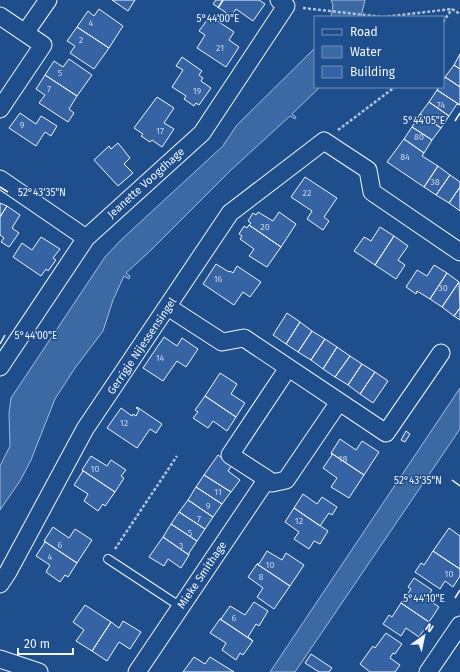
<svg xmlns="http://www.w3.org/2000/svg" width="460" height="672" viewBox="0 0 460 672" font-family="'Fira Sans',sans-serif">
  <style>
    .water { fill: #3b69a3; stroke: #a8bbd7 }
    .building { fill: #3563a3; stroke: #f2f6ff }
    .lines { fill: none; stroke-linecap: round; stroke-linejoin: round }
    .lane-casing { stroke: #f2f6ff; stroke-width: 10 }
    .street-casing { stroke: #f2f6ff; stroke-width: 19 }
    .path { stroke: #b3c4dc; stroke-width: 2.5; stroke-dasharray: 3 2; stroke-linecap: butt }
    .lane { stroke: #1f4e8c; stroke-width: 8 }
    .street { stroke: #1f4e8c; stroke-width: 17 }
    .ticks { fill: none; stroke: #f2f6ff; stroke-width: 1.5 }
    .labels { text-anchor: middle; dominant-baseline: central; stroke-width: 3; stroke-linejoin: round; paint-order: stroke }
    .number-label { font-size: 9px; fill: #c3d1e8 }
    .street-label { font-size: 11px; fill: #f2f6ff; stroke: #1f4e8c }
    .ticks-label { font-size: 10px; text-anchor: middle; fill: #f2f6ff; stroke: #1f4e8c; stroke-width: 3; stroke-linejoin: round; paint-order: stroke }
  </style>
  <rect width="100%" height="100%" fill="#1f4e8c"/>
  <!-- water -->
  <path class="water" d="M331,0H365L361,17H331L333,5Z
    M315,48V87H320L292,114L296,117L295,119L290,116L231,170L149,252L126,273L130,276L129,279L124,276L113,300L103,331L75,368L55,399L31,460L20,481L0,510V466L10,446L9,413L11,398L105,257L121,240L224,145V144L237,125Z
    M460,388V429L295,672H270Z"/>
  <!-- building -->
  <path class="building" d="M112,0H135L128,11Z
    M216,0H259L265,4L253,21L236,9L231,16L213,4Z
    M99,9L123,26L109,48L77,27L88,11L94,16Z
    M210,16L234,32L229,40L239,47L226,67L197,48L205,35L199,31Z
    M77,27L109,48L94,69L70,53L75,46L67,41Z
    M460,54V69L454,65Z
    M182,57L202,71L199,75L203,78L201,81L211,88L199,105L196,103L194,106L184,99L186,96L172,87L183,70L176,66Z
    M69,59L92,75L77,96L45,75L54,61L63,67Z
    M454,65L460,69V87L445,77Z
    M45,75L77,96L69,109L74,113L68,122L39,103L45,95L36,89Z
    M445,77L460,87V105L437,90L439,87H443V81Z
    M437,90L460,105L457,104L449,116L429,102Z
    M157,97L174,108L164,123L174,129L162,147L152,140L150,142L141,136L143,134L134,128Z
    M429,102L449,116L441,128L420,114Z
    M20,113L36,124L41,116L57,126L51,136L45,132L36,146L9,128Z
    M420,114L441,128L432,140L412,127Z
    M412,127L432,140L424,153L404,139Z
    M404,139L424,153L422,156L438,166L424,187L387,162Z
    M118,143L130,158L124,164L133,173L118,186L94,160L109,146L111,149Z
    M438,166L450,175L436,195L424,187Z
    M450,175L460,182V187L449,203L436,195Z
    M305,177L337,198L324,217L329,221L323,230L307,219L312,211L291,197Z
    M460,187V211L449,203Z
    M0,203L7,206L0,217Z
    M7,206L20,215L12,228L19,233L9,247L1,242L4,238L0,235V217Z
    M258,212L273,221L279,212L296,224L281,247L249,225L251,223L248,221L253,213L256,215Z
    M249,225L281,247L267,267L249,256L254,249L240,239L242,236L239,234L244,226L247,228Z
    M380,227L394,236L375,265L354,251L364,237L371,241Z
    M394,236L408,246L398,260L405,265L396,279L375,265Z
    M41,237L60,249L53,258L56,260L48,271L46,269L41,276L13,257L22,243L32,250Z
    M216,264L229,272L230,271L233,273L237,266L261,282L250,297L243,292L234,305L203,284Z
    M434,265L447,273L430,299L417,291L416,294L406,287L417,270L427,276Z
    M447,273L459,282L442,307L430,299Z
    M459,282L460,308L454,316L442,307Z
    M460,308V320L454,316Z
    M287,313L300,322L286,344L273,335Z
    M300,322L312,331L298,352L286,344Z
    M312,331L325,339L311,360L298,352Z
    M164,337L177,346L182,338L198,349L186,367L177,361L163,381L143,368Z
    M325,339L337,347L323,369L311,360Z
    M337,347L350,356L335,377L323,369Z
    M350,356L362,364L348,385L335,377Z
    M362,364L375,372L360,394L348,385Z
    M375,372L388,381L373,403L360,394Z
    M220,373L237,384L231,394L245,403L236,417L205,396Z
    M205,396L236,417L227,431L213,421L208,428L193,418L198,412L195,410Z
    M137,407L162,424L156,433L150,429L137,448L107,428L121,408L132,416L133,414L136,416L139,410L136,408Z
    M406,431L410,434L405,442L401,440Z
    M340,439L356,450L362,441L379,452L364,475L331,453Z
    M331,453L364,475L349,498L331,487L337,478L323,468L332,455Z
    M218,455L232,465L228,471L240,480L231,492L204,475Z
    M91,456L107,466L111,460L126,470L121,476L124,478L115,492L82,470Z
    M82,470L115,492L105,506L103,504L98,511L84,501L88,494L74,485L83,471Z
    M204,475L231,492L230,493L222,504L196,487Z
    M196,487L222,504L213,517L188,500Z
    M303,494L317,504L322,497L337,507L332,515L329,513L320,526L294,508Z
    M188,500L213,517L205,529L179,512Z
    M294,508L328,531L320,544L314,541L309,549L294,539L299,532L285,522Z
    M179,512L205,529L197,541L171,524Z
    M171,524L197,541L189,553V555L163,537Z
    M53,527L69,538L75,529L92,540L77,563L44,541Z
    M449,528L460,536V569L433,551Z
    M163,537L189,555L181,568L168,559L164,566L149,557Z
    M44,541L77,563L68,577L65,575L60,582L46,572L50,565L36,556L45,542Z
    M267,551L282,560L286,553L304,565L290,586L257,564H259Z
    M433,551L460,569V576L453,587L445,581L440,589L415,572L421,563L424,565Z
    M257,564L290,586L274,609L257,597L263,588L248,577Z
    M414,578L432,590L426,598L439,607L429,622L401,603L411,589L408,587Z
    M254,602L268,611L259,626L256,624L248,637L253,641L220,619H221L230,606L245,615Z
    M401,603L429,622L419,637L406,628L401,636L383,624L389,615L392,617Z
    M85,605L111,622L92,651L76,641L84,630L73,622Z
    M220,619L253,641L243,655L240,653L236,660L222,650L226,643L210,633Z
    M123,621L141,632L130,649L119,642L107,661L92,651L111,622L119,628Z
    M386,633L402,644L395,654L393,653L390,658L400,665L395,672H370L360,664L373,646L375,648Z
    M311,654L332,668L329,672H319L305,663Z
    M194,657L205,664L210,657L234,672H183Z"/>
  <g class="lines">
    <defs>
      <path id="lane" d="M108,559L181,607"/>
      <path id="street" d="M0,16L43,45L0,109
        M25,33L48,0
        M0,179L86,238
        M168,307L222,342L244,338L386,433L441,353
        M0,367L86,238L202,133L286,6L279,0
        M267,479L230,455L288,368
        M0,584L8,572L85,429L230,213L324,141L368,170L372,192L460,252
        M0,659L39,672
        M137,672L267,479L272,483L286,480L339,402
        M428,672L460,625"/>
    </defs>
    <!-- lane casing -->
    <use href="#lane" class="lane-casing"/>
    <!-- street casing -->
    <use href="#street" class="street-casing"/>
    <!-- path -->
    <path class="path" d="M303,8L383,17L452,9L460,14
      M443,22L452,9
      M338,130L395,87
      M115,549L177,456"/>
    <!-- lane -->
    <use href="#lane" class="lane"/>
    <!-- street -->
    <use href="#street" class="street"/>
  </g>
  <!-- ticks -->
  <path class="ticks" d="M218,8L223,0M455,121L460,113M0,187L8,192M0,344L5,335M452,480L460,486M455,598L460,590"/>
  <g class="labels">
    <!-- number labels -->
    <g class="number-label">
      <text x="91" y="23">4</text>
      <text x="81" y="40">2</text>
      <text x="220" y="48">21</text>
      <text x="60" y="73">5</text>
      <text x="49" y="89">7</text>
      <text x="197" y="91">19</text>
      <text x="441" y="105">74</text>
      <text x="22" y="125">9</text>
      <text x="160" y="131">17</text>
      <text x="419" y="137">80</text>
      <text x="405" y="157">84</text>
      <text x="435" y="182">38</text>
      <text x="307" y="193">22</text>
      <text x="265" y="227">20</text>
      <text x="218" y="279">16</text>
      <text x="443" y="288">30</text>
      <text x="160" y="358">14</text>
      <text x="124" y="423">12</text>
      <text x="343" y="459">18</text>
      <text x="95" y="469">10</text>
      <text x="218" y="492">11</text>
      <text x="208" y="506">9</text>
      <text x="199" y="519">7</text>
      <text x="299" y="521">12</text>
      <text x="190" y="533">5</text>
      <text x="60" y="545">6</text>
      <text x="181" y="546">3</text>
      <text x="50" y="557">4</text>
      <text x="270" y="565">10</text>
      <text x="449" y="574">10</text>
      <text x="261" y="577">8</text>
      <text x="234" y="618">6</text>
    </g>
    <!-- street labels -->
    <g class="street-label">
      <text transform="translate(146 183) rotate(-42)">Jeanette Voogdhage</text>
      <text transform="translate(142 346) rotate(-56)">Gerrigje Nijessensingel</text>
      <text transform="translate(202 575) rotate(-56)">Mieke Smithage</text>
    </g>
  </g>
  <g class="ticks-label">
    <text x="218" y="22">5°44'00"E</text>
    <text x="424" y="124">5°44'05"E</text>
    <text x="42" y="196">52°43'35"N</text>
    <text x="36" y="339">5°44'00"E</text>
    <text x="418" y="484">52°43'35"N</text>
    <text x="424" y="602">5°44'10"E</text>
  </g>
  <!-- legend -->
  <rect x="314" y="16" width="130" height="72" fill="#1f4e8c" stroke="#7391ba"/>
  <rect x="322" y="29" width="20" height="6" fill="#1f4e8c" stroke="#7391ba"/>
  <text x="350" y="36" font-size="12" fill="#f2f6ff">Road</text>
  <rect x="322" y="46" width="20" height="12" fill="#3b69a3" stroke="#7391ba"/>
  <text x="350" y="56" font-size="12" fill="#f2f6ff">Water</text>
  <rect x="322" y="66" width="20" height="12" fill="#3563a3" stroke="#7391ba"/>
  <text x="350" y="76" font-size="12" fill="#f2f6ff">Building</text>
  <!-- north arrow -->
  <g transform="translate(424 636) rotate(33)" stroke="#1f4e8c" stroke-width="3" paint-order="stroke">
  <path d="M0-3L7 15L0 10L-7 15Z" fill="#f2f6ff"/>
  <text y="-6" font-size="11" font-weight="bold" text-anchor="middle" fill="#f2f6ff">N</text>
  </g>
  <!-- scale -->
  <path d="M18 648v6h55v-6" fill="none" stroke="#f2f6ff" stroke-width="2"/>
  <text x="24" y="648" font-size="12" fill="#f2f6ff" stroke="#1f4e8c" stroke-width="3" paint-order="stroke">20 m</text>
</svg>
